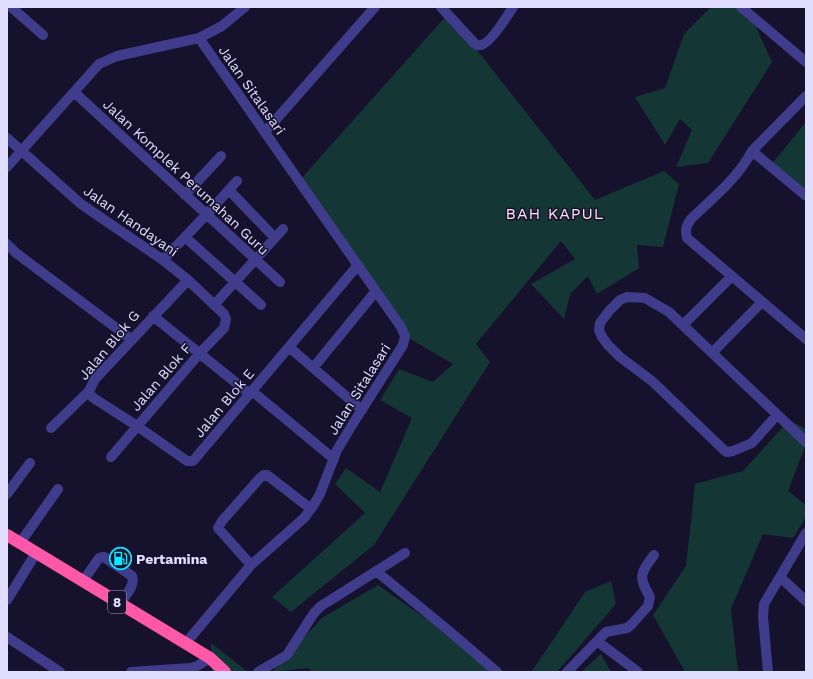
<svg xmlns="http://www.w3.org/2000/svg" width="813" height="679" viewBox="0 0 813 679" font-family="'Work Sans',sans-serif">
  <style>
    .green { fill: #143635 }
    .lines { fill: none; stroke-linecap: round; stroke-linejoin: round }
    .minor { stroke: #3f3d8b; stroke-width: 10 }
    .highway { stroke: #ff58a9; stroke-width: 12 }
    .labels { text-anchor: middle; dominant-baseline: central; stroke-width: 3; stroke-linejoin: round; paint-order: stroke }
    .shield { fill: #16112c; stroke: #a3a0c0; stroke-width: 1 }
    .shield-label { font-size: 13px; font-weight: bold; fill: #e0ddff }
    .street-label { font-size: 14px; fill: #e0ddff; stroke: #16112c }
    .poi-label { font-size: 14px; font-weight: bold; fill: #e0ddff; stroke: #16112c; text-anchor: start }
    .quarter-label { font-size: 16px; letter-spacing: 1px; fill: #ffdff3; stroke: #16112c }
  </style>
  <rect width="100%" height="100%" fill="#16112c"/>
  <!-- green -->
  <path class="green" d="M711,7H747L772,62L708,163L676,167L692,130L680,119L665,145L635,97L665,88L684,34Z
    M447,15L469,40L595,200L664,171L679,184L663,247L637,245L639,268L597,294L588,276L570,294L564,319L531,284L575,259L561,241L476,344L490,362L374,545L291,612L272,597L365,513L335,484L346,468L380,492L412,418L380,400L399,369L433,382L453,364L405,336L299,181Z
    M806,122V195L770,166Z
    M789,420L806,429V444L788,491L806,505V517L793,538L763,534L731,609L738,672H685L653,615L686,566L695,484L743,471Z
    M611,581L616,604L557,672H535L532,671L585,592Z
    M378,585L502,672H312L308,668L272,672L322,618Z
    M211,643L248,672H212Z
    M601,654L611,672H581Z"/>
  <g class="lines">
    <!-- minor -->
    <path class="minor" d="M11,7L43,35
      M441,7L475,44C477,45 479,46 481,45C490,44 508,15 513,7
      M741,7L806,62
      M74,92L280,282
      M265,132L375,7
      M7,138L81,204L163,260L188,280L224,314L226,319L224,328L199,354L111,457
      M752,151L806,96
      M7,167L99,64L117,56L199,38L222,26L245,7
      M229,190L275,238
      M185,195L221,156
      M806,196L752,151C738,178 713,198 691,219C686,226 685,230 687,238L806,339
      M185,237L261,305
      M7,244L16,253L131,339
      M163,260L207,214L237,181
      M214,305L283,229
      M153,316L250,394
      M683,325L732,276
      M289,347L362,410
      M712,353L762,302
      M313,368L376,291
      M89,391L90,395L95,399L137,426L187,461H193L358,265
      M252,391L334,459
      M777,415L752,443L733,451L727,452L725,451L652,381L620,357L608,345L602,337L599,330L600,323L609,311L620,300L627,297L645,298L669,312L806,442
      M51,428L89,391L95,379L188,280
      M7,494L30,463
      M20,543L58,489
      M251,565L218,528L222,521L260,478L264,475H267L311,509
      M376,571L448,630L497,672
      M780,577L806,601
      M83,581L99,558L104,557L132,576C136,585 125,596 120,604
      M7,600L36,553
      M7,637L60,672
      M597,641L638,672
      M185,644L251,565L304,518L313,506L320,494L337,450L354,422L403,345L405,336L401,327L199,38
      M131,672L191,668L197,666L210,658
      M258,672L287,655L314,613L321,606L405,553
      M567,672L606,632L627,628L632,624L648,606L650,597C638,576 640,574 654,555
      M768,672L763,617L764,604L806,533"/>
    <!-- highway -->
    <path class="highway" d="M7,535L210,658L225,672"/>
  </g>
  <!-- icons -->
  <defs>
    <symbol id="fuel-ring" viewBox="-11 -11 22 22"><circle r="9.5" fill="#16112c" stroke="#09e8fe" stroke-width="1.5"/><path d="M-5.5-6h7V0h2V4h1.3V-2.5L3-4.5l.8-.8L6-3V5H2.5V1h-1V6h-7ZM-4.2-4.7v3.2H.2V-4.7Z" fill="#09e8fe"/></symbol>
  </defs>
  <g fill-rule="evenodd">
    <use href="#fuel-ring" x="108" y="546" width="25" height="25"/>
  </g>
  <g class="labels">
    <!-- shield labels -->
    <rect class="shield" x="108" y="591" width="18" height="22" rx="3"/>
    <g class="shield-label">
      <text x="117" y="602">8</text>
    </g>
    <!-- street labels -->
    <g class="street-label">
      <text transform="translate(252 90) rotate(55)">Jalan Sitalasari</text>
      <text transform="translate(186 177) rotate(43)">Jalan Komplek Perumahan Guru</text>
      <text transform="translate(131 221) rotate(35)">Jalan Handayani</text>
      <text transform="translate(109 345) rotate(-50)">Jalan Blok G</text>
      <text transform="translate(161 377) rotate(-49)">Jalan Blok F</text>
      <text transform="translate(359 389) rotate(-58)">Jalan Sitalasari</text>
      <text transform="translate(224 403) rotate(-50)">Jalan Blok E</text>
    </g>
    <!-- poi labels -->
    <g class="poi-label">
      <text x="136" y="559">Pertamina</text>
    </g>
    <!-- quarter labels -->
    <g class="quarter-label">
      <text x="555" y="213">BAH KAPUL</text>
    </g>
  </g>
  <!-- border -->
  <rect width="813" height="679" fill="none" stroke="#e0ddff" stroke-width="16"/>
</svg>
